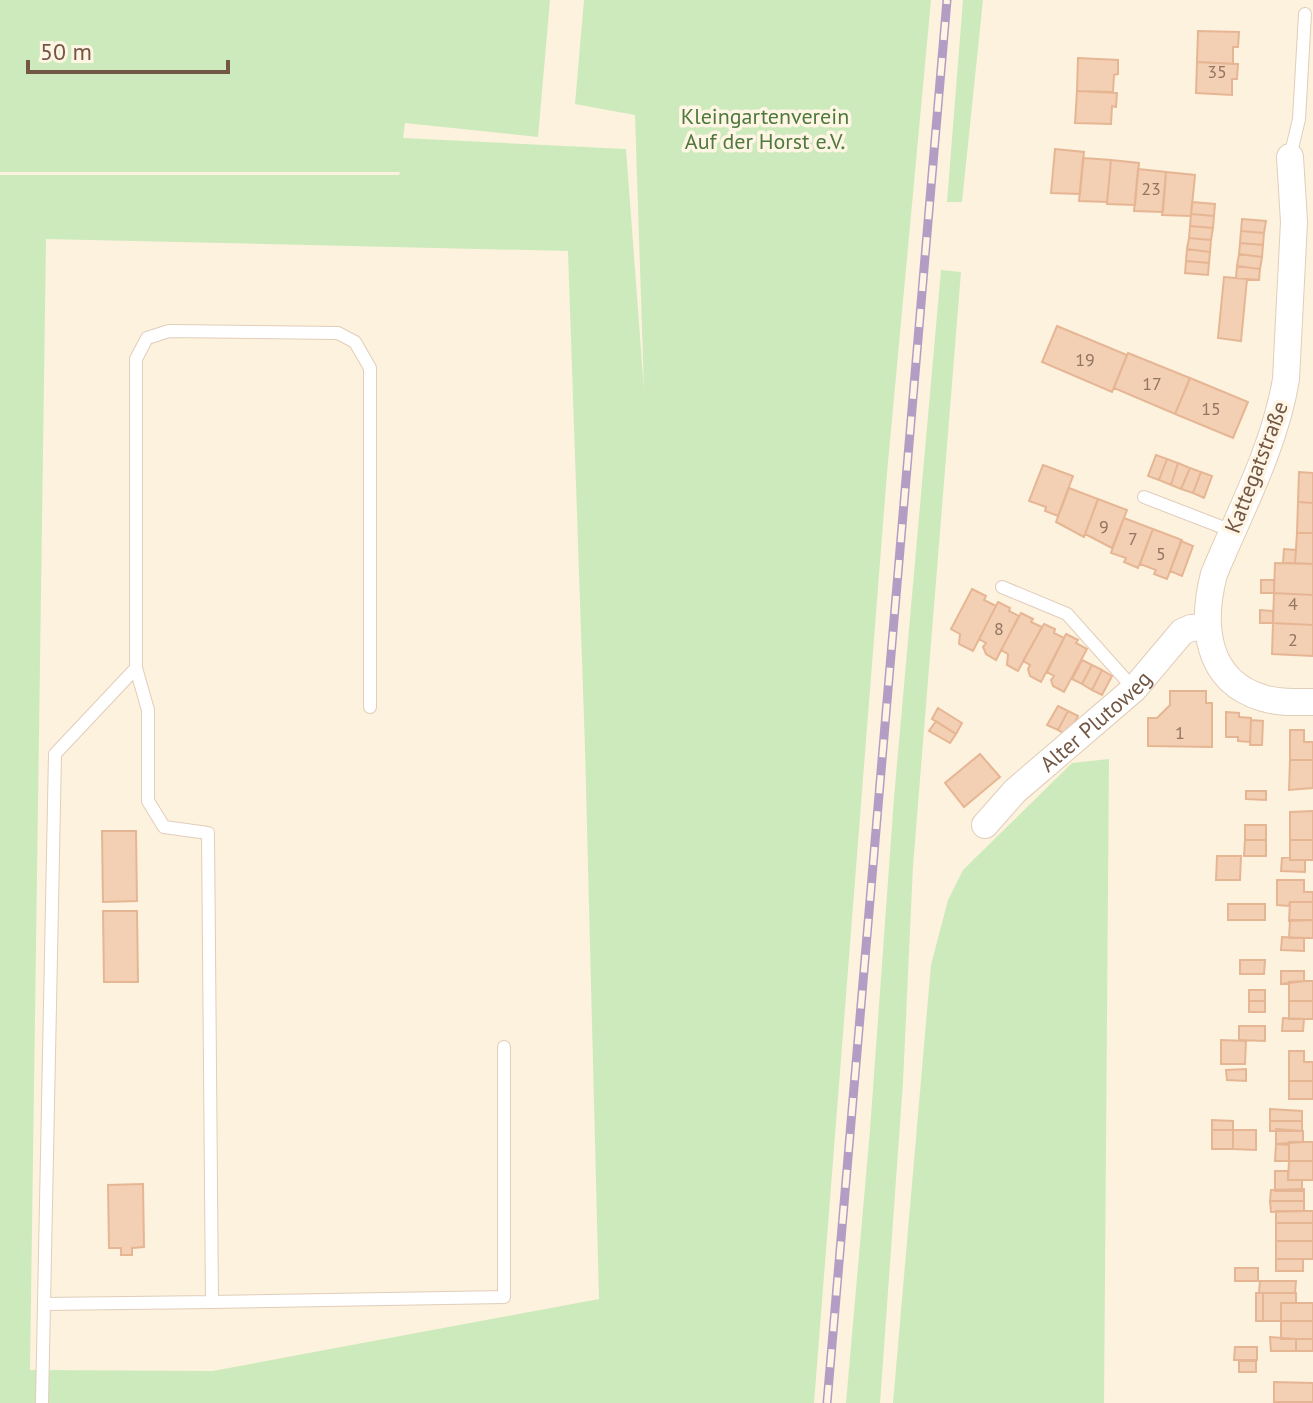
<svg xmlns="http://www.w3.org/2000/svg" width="1313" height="1403" viewBox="0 0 1313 1403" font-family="'PT Sans',sans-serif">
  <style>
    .green { fill: #cdeabc; fill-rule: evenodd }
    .building { fill: #f3cfb4; stroke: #e6b694; stroke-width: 2 }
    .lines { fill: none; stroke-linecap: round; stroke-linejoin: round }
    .service-casing { stroke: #e1cdba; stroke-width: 14 }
    .minor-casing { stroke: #e1cdba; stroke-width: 28 }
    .service { stroke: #fff; stroke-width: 12 }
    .minor { stroke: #fff; stroke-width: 26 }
    .rail-casing { stroke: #b49dc5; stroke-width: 9 }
    .rail { stroke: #fff5e4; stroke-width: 6; stroke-dasharray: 18; stroke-linecap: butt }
    .labels { text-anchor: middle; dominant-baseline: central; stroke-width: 7; stroke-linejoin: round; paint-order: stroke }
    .number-label { font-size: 18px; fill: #937561 }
    .park-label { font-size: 22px; fill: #4d793d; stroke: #fff5e4 }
    .street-label { font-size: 22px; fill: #735745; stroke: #fff5e4 }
  </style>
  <rect width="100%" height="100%" fill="#fdf2dd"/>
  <!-- green -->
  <path class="green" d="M0,0H550L538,137L405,123L403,138L626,149L644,390L635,115L575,104L584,0H931L887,473L814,1403H0V175H399L400,172H0ZM46,239L568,251L585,748L599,1299L213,1371L30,1370Z
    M963,0H983L962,202H947Z
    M941,270L961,272L913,866L903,1082L880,1403H846L870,1130L894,798Z
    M1109,759L1104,1403H893L931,965L948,900L963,870L1072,763Z"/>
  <!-- building -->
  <path class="building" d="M1198,31L1239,32L1238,47H1233V64L1197,62Z
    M1078,58L1118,60V74L1114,75L1113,92L1077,91Z
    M1197,62L1238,64L1237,79H1232V95L1196,93Z
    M1077,91L1117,93L1116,107L1112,106L1111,124L1075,123Z
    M1055,149L1084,152L1080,194L1051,193Z
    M1083,158L1111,160L1107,202L1079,201Z
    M1111,160L1139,163L1135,205L1107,204Z
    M1138,169L1166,172L1163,212L1134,211Z
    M1166,172L1195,175L1191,216L1162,215Z
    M1192,202L1215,204L1214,216L1191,214Z
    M1191,214L1214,216L1213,228L1190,226Z
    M1242,219L1266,221L1264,233L1241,231Z
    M1190,226L1213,228L1211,240L1189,238Z
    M1241,231L1264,233L1263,245L1240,243Z
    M1189,238L1211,240L1210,252L1187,249Z
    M1240,243L1263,245L1262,257L1239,254Z
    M1187,249L1210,252L1209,263L1186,261Z
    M1239,254L1262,257L1260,269L1237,266Z
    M1186,261L1209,263L1208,275L1185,273Z
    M1237,266L1260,269L1259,280L1236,278Z
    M1224,277L1247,279L1241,341L1218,338Z
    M1057,326L1127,355L1112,392L1042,362Z
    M1128,353L1190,378L1175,414L1114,388Z
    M1190,378L1248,402L1233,438L1175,414Z
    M1156,455L1167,459L1159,480L1148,476Z
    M1167,459L1178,463L1171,485L1159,480Z
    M1178,463L1190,468L1181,489L1171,485Z
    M1043,465L1073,476L1058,516L1045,511L1046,507L1029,501Z
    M1190,468L1201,472L1193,493L1181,489Z
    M1201,472L1212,476L1204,498L1193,493Z
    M1299,472L1313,473V503L1298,502Z
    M1069,488L1098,499L1084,537L1056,522Z
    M1098,499L1127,510L1112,548L1085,534Z
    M1298,502L1313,503V533H1297Z
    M1124,518L1153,529L1138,568L1124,562L1126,558L1111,553Z
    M1153,529L1182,540L1167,579L1154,574L1156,570L1140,564Z
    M1297,533H1313V564L1295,563Z
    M1181,541L1193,546L1182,576L1170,571Z
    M1284,549L1296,550L1295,563H1283Z
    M1275,563L1313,564V595L1274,593Z
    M1261,580H1274V593H1261Z
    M972,589L986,596L984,600L996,606L973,651L959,644L960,634L951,629Z
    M1274,593L1313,595V625L1273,623Z
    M998,602L1010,608L1009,611L1019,616L996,660L986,654L983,647L986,643L979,639Z
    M1260,610L1273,611V623H1260Z
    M1021,613L1033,619L1031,622L1042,627L1018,671L1007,665L1008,654L1001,650Z
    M1273,623L1313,625V656L1272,654Z
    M1044,624L1055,629L1054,633L1064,638L1041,682L1030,676L1028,669L1030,665L1023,661Z
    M1066,634L1078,640L1076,643L1087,649L1064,692L1053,686L1051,680L1054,676L1047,672Z
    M1082,660L1092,665L1082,684L1072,679Z
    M1092,665L1102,670L1092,690L1082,684Z
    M1102,670L1112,676L1102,695L1092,690Z
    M1170,691H1206V703H1212V747L1148,746V718H1157L1170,705Z
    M1058,706L1068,711L1058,730L1047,725Z
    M938,708L962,723L956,734L932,719Z
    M1068,711L1078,716L1068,736L1058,730Z
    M1226,712L1239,713V717L1251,718L1250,742L1238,741V737H1226Z
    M1251,720L1263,721L1262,745H1250Z
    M936,721L956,734L950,743L929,731Z
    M1290,730H1304V742H1313V760H1290Z
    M980,754L1000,777L964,807L945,783Z
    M1290,760H1313V788L1289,790Z
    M1246,791H1266V800L1246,799Z
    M1313,811V840H1290V812Z
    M1245,825H1266V840H1245Z
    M102,831H136L137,901L103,902Z
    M1245,840H1266V856H1244Z
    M1290,840H1313V860H1290Z
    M1217,856H1241L1240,880H1216Z
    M1290,857V860H1305V872L1281,871L1282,858Z
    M1277,880H1304V892H1313V902H1290L1289,906L1277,905Z
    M1290,902H1313V920L1289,921Z
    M1228,904H1265V920H1228Z
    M103,911H137L138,982H104Z
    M1290,920H1313V938H1289Z
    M1282,937L1304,938V951L1281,950Z
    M1240,960H1265L1264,974H1240Z
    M1281,971H1304V981L1281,984Z
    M1304,981H1313V1001H1289V982Z
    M1249,990H1265V1001H1249Z
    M1249,1001H1265V1012H1249Z
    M1289,1001H1313V1019H1289Z
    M1283,1018L1304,1019L1303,1031H1282Z
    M1239,1026H1265V1041L1239,1040Z
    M1221,1040L1246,1041L1245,1064H1221Z
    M1289,1051H1304V1062H1313V1081H1289Z
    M1246,1069V1081L1227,1080L1226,1070Z
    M1289,1081H1313V1099H1289Z
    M1270,1109L1302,1111V1121H1270Z
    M1212,1120L1233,1121V1130H1212Z
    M1270,1121H1302V1131H1270Z
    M1276,1129L1303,1131V1142L1276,1144Z
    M1212,1130H1233V1149H1212Z
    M1233,1130H1256V1150L1233,1149Z
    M1289,1142H1313V1161H1289Z
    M1276,1144L1289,1145V1161H1275Z
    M1289,1161H1313V1180H1288Z
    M1275,1171H1288V1180H1302V1191H1275Z
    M143,1184L144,1247L132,1248V1255H121V1248H109L108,1185Z
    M1304,1189V1201H1270L1271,1190Z
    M1270,1201H1304V1211L1271,1212Z
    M1276,1211H1313V1223H1276Z
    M1276,1223H1313V1241H1276Z
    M1276,1241H1313V1259H1276Z
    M1276,1259H1303V1271H1276Z
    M1235,1268H1258V1281H1235Z
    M1260,1281H1296L1295,1293H1259Z
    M1256,1293H1263V1321H1256Z
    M1263,1293H1296V1303H1281V1321H1263Z
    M1281,1303H1313V1321H1281Z
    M1281,1321H1313V1339H1281Z
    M1270,1337L1296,1339V1351H1271Z
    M1296,1339H1313V1351H1296Z
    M1235,1347H1257V1360H1234Z
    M1239,1361H1256V1372H1239Z
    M1274,1382L1313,1383V1402H1274Z"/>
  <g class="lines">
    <defs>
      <path id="service" d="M1290,157L1299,119L1305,14
        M1144,497L1232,531
        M1002,587L1067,614L1134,689
        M212,1302L504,1297V1047
        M44,1304L55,754L136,668
        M42,1403L44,1304L212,1302L208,833L164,827L148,801V710L136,668V359L147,338L169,331L338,333L355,342L370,368V707"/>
      <g id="minor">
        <path d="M1290,157L1294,222L1286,379C1275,447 1240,511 1214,574C1201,624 1205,681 1263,698C1278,703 1297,702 1313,702"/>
        <path id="s1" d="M985,825L1015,791L1134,689L1182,632L1191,628L1206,627"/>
      </g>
    </defs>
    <!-- service casing -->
    <use href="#service" class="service-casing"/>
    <!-- minor casing -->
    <use href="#minor" class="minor-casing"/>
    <!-- service -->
    <use href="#service" class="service"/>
    <!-- minor -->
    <use href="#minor" class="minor"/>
    <defs>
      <path id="rail" d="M827,1403L947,0"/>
    </defs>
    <!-- rail casing -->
    <use href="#rail" class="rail-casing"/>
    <!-- rail -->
    <use href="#rail" class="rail"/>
  </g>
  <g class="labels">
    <!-- number labels -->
    <g class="number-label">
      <text x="1217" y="71">35</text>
      <text x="1151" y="188">23</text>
      <text x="1085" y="359">19</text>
      <text x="1152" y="383">17</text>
      <text x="1211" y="408">15</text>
      <text x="1104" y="526">9</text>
      <text x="1133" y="538">7</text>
      <text x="1161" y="553">5</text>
      <text x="1293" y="603">4</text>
      <text x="999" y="628">8</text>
      <text x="1293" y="639">2</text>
      <text x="1180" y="732">1</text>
    </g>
    <!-- park labels -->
    <g class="park-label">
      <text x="765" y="116">Kleingartenverein<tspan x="765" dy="25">Auf der Horst e.V.</tspan></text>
    </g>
    <!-- street labels -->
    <g class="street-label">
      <text transform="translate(1256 467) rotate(-69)">Kattegatstraße</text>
      <text stroke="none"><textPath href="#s1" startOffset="152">Alter Plutoweg</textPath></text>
    </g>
  </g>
  <!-- scale -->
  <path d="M28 60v12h200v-12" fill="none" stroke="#735745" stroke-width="4"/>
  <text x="40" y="60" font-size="24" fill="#735745" stroke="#fff5e4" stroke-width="6" paint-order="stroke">50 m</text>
</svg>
